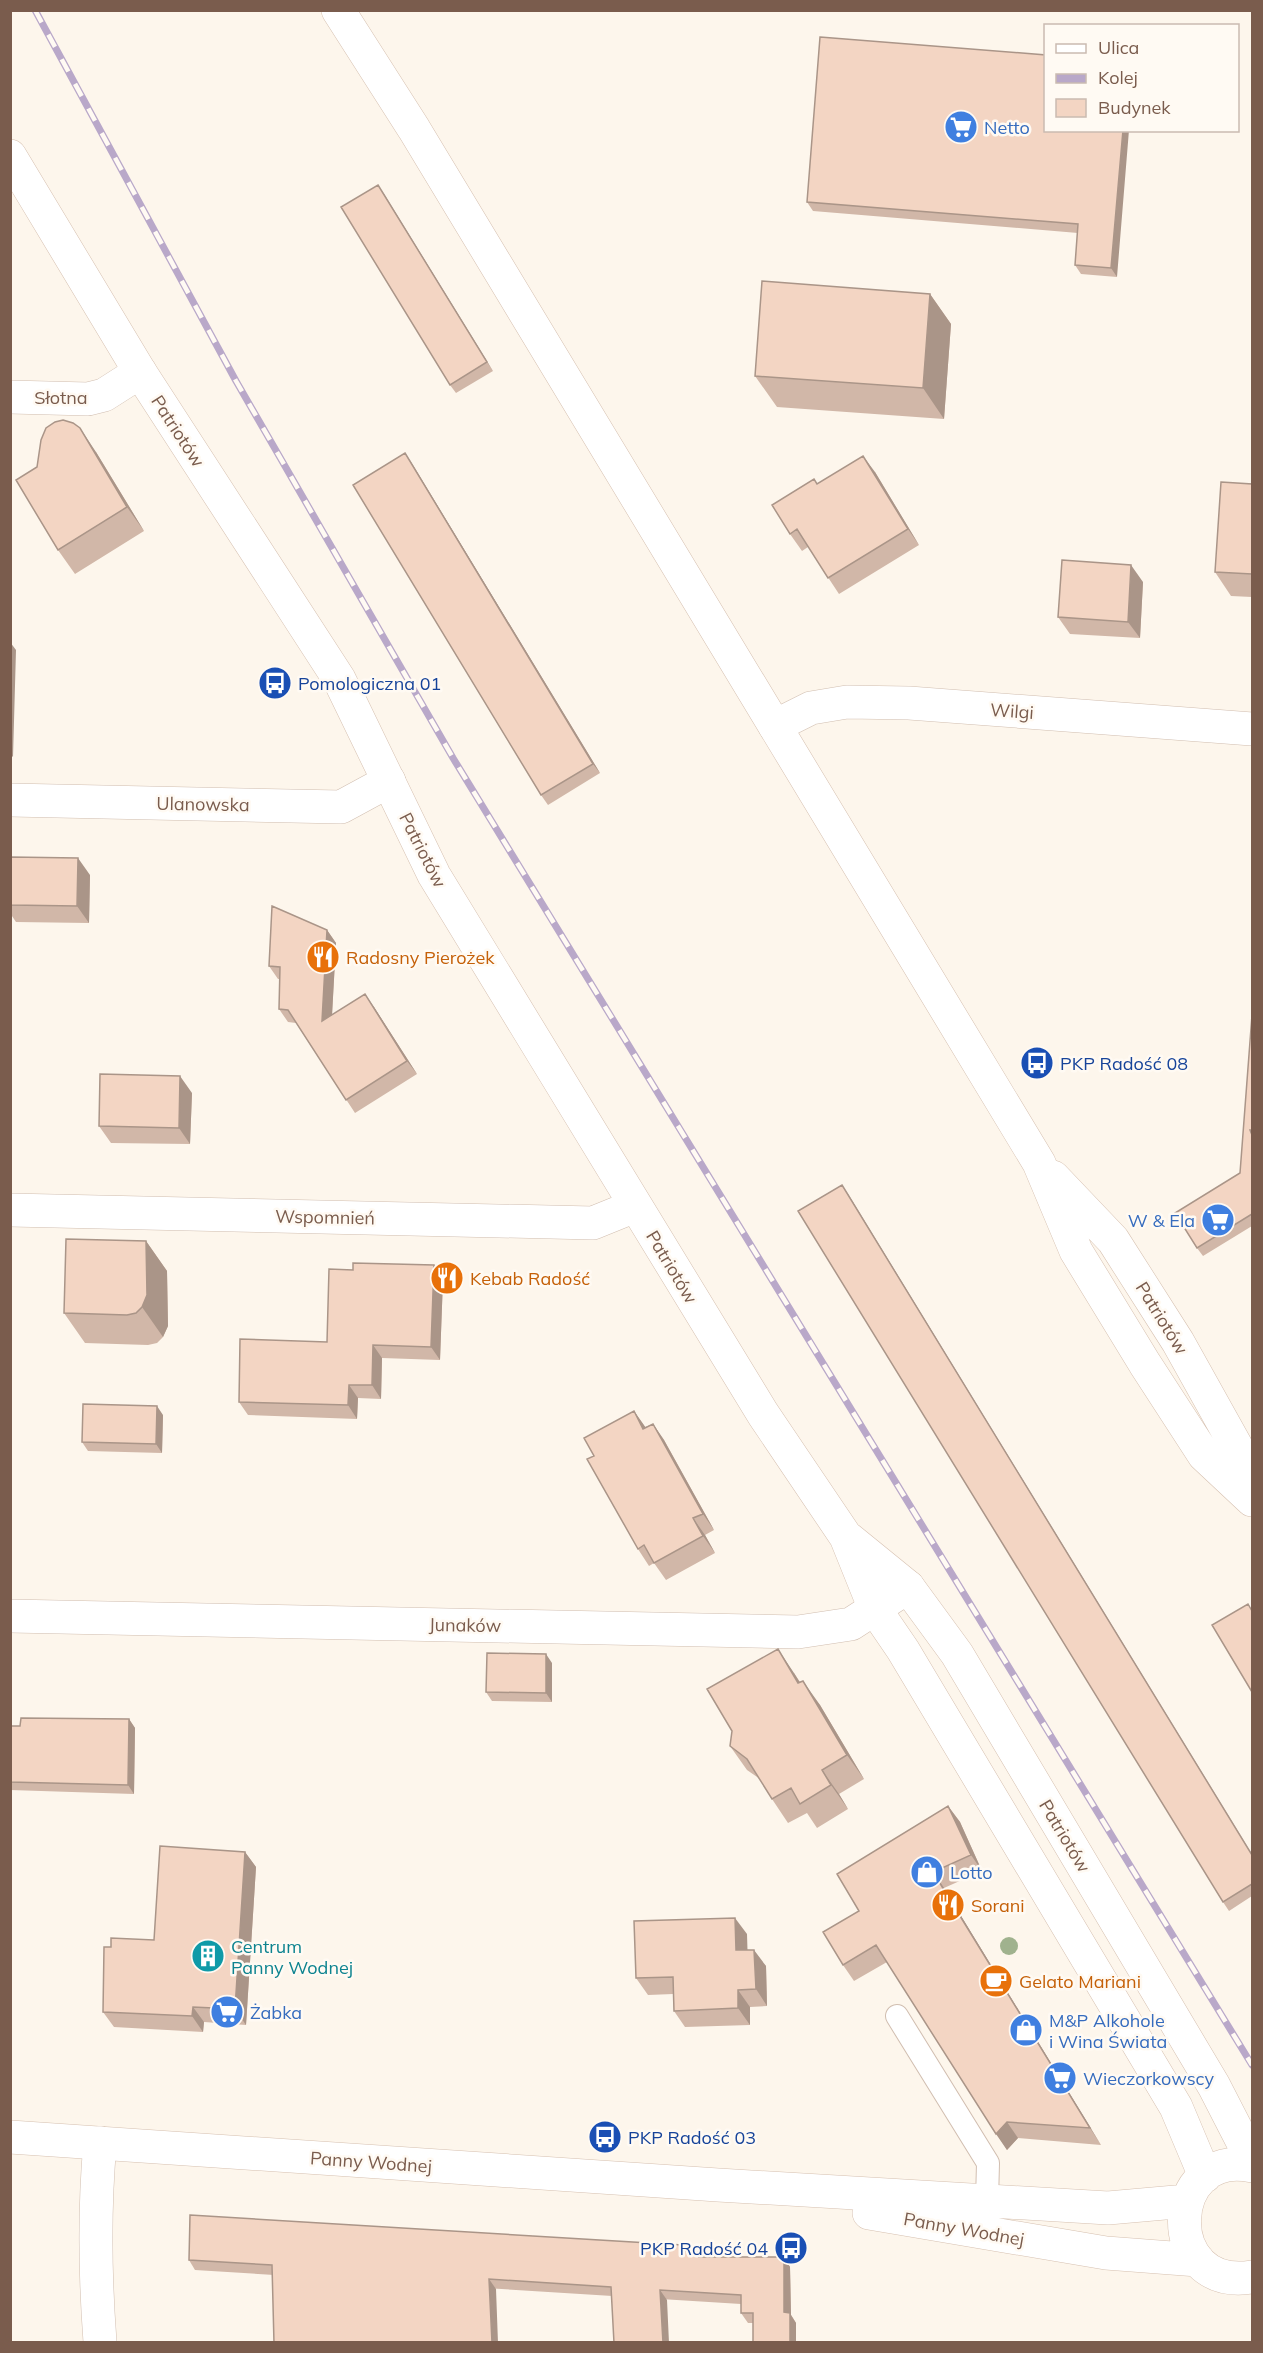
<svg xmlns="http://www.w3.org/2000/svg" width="1263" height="2353" viewBox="0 0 1263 2353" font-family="Mulish,sans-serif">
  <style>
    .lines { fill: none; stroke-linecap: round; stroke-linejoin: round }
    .lane-casing { stroke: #d1beb0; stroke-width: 24 }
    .street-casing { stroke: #d1beb0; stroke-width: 34 }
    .secondary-casing { stroke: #d6c0b0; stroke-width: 34 }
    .lane { stroke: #fff; stroke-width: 22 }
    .street { stroke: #fff; stroke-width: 33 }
    .secondary { stroke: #fff; stroke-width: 33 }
    .rail-casing { stroke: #b9a8c9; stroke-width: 7 }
    .rail { stroke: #fffaf3; stroke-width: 4.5; stroke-dasharray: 14; stroke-linecap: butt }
    .tree { fill: #a0b28e }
    .wall { fill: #d1b7a8 }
    .shaded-wall { fill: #aa9588 }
    .building { fill: #f3d5c3; stroke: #aa9588; stroke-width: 1.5 }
    .labels { text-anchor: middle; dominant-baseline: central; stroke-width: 5; stroke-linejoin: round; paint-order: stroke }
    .shop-label { font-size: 18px; fill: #366cbe; stroke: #fffaf3; text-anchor: start }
    .street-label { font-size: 18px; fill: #7a5c4d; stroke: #fffaf3 }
    .transit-label { font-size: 18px; fill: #164399; stroke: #fffaf3; text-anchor: start }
    .food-label { font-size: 18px; fill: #c56008; stroke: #fffaf3; text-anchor: start }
    .culture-label { font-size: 18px; fill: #0d838f; stroke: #fffaf3; text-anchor: start }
  </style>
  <rect width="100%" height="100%" fill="#fdf6ec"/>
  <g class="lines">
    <defs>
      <path id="lane" d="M897,2016L988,2163L987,2201"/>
      <path id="street" d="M10,397L88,399L104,395L140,372
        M775,726L811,708L847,702L909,703L1252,729
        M10,800L341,807L389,781
        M10,1210L593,1223L635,1206
        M10,1616L798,1632L851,1624L908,1587
        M100,2143C94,2210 95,2276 100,2342"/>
      <path id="secondary" d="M338,10L414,129L1039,1163L1076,1251L1145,1364L1204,1455L1252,1500
        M10,156L140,372L339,679L434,875L763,1414L846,1537L875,1609L903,1650L1176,2107L1205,2176
        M1053,1177L1113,1240L1178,1342L1236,1446L1252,1494
        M849,1539L908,1587L957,1654L1214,2086L1252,2160
        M10,2137L718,2185L1108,2208L1187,2201
        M1252,2166C1165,2147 1159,2292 1252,2277
        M869,2213L1106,2253L1198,2260"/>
    </defs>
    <!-- lane casing -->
    <use href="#lane" class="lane-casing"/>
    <!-- street casing -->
    <use href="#street" class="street-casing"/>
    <!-- secondary casing -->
    <use href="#secondary" class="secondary-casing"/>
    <!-- lane -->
    <use href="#lane" class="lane"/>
    <!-- street -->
    <use href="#street" class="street"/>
    <!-- secondary -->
    <use href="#secondary" class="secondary"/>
    <defs>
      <path id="rail" d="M35,10L236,381L453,758L1252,2065"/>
    </defs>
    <!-- rail casing -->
    <use href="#rail" class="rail-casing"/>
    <!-- rail -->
    <use href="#rail" class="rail"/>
  </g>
  <!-- trees -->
  <circle class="tree" cx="1009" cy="1946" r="9"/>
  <!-- wall -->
  <path class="wall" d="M1046,55L1117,277L1081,274L1075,265L1078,233L813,211L807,202Z
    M384,194L493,371L456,393L450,385Z
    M930,294L951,324L944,419L777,407L755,376Z
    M96,452L144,531L75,574L58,550Z
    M411,462L600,773L548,805L541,795Z
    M875,472L919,545L839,594L808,547L802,551L790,534L817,484Z
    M1252,484V597L1231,596L1215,572Z
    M1143,582L1140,638L1070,634L1058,617Z
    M90,875L89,923L16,922L10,913V905Z
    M327,930L336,943L332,1014L374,1007L417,1074L355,1113L296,1023L288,1022L279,1009L280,979H278L269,966Z
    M1252,1015V1226L1203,1256L1197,1248L1240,1173Z
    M192,1093L190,1144L111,1143L99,1126Z
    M848,1194L1252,1854V1896L1229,1911L1223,1902Z
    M146,1241L167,1271L168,1326L163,1337L157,1343L148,1345L85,1343L64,1313Z
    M434,1265L443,1279L440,1360L382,1358L381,1399L358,1398L357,1419L248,1415L239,1402L327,1342L353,1270Z
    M634,1411L645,1427L653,1424L664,1440L714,1530L705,1535L715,1553L666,1580L654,1563L649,1566L638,1549L594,1456Z
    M163,1415L162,1453L88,1451L82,1442Z
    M552,1663V1702L492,1701L486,1692Z
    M794,1673L800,1682L820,1705L864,1779L839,1794L848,1809L817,1828L807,1813L788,1823L772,1799L760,1779L747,1770L730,1746Z
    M129,1719L135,1728L134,1794L10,1790V1726H20Z
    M948,1806L960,1822L982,1871L944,1888L1101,2145L1018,2138L1007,2150L887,1962L854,1981L843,1965L859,1911Z
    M245,1852L256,1867L246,2025L204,2022L203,2032L114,2027L103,2012L111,1947L154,1940Z
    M747,1934V1950L766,1966L767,2006L750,2007V2025L685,2027L674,2011L673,1994L648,1995L636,1978Z
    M686,2251L703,2257H784L790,2267L791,2315L796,2323H748L741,2313V2304L195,2270L189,2260Z"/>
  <!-- shaded-wall -->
  <path class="shaded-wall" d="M1123,130H1129L1117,277L1111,268Z
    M378,185L384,194L493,371L487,362Z
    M930,294L951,324L944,419L923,388Z
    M80,428L96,452L144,531L127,507Z
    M405,453L411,462L600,773L593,764Z
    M863,456L875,472L919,545L908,529Z
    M1131,565L1143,582L1140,638L1128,622Z
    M10,642L16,650L13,757L10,754Z
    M78,858L90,875L89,923L77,906Z
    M327,930L336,943L331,1034L322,1021Z
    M365,994L374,1007L417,1074L407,1061Z
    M180,1076L192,1093L190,1144L179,1128Z
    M842,1185L848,1194L1252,1855Z
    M146,1241L167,1271L168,1326L163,1337L142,1307Z
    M434,1265L443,1279L440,1360L431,1347Z
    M373,1345L382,1358L381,1399L372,1385Z
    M349,1385L358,1398L357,1419L348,1405Z
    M157,1406L163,1415L162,1453L156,1444Z
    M634,1411L646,1428L643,1429Z
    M653,1424L664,1440L714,1530L703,1514Z
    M693,1518L705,1535L715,1553L703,1536Z
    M778,1649L794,1673L815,1707L798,1683Z
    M546,1654L552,1663V1702L546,1693Z
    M803,1681L820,1705L864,1779L847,1755Z
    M129,1719L135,1728L134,1794L128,1785Z
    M822,1770L839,1794L848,1809L831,1785Z
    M948,1806L960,1822L982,1871L971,1855Z
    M245,1852L256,1867L246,2025L235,2009Z
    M933,1872L944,1888L1101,2145L1090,2128Z
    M735,1918L747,1934L748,1967L736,1950Z
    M754,1950L766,1966L767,2006L756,1989Z
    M738,1990L750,2007V2025L738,2008Z
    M193,2007L204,2022L203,2032L192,2016Z
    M1007,2122L1018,2138L1007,2150L996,2134Z
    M784,2257L790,2267L791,2315L796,2323V2343H790L784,2312Z
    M489,2279L496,2289L498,2343H492Z
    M660,2290L667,2300L669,2343H663Z"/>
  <!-- building -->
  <path class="building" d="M820,37L1046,55V130H1123L1111,268L1075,265L1078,224L807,202Z
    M378,185L487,362L450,385L341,207Z
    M762,281L930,294L923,388L755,376Z
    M63,420L73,423L80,428L127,507L58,550L16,480L37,467L41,440L46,428L55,422Z
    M405,453L593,764L541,795L353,485Z
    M863,456L908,529L828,578L797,529L790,534L772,505L814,479L817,484Z
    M1221,482L1252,484V574L1215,572Z
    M1062,560L1131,565L1128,622L1058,617Z
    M10,857L78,858L77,906L10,905Z
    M272,906L327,930L322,1021L365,994L407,1061L346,1100L288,1010L279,1009L280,967L269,966Z
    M1252,1015V1130H1250L1252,1135V1214L1197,1248L1175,1213L1240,1173Z
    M100,1074L180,1076L179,1128L99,1126Z
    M842,1185L1252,1855V1884L1223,1902L798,1211Z
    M66,1239L146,1241L147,1295L142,1307L136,1313L127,1315L64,1313Z
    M353,1263L434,1265L431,1347L373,1345L372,1385H349L348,1405L239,1402L240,1339L327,1342L329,1269L353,1270Z
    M83,1404L157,1406L156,1444L82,1442Z
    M634,1411L643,1429L653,1424L703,1514L693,1518L703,1536L654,1563L644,1545L638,1549L587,1459L594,1456L584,1438Z
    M1248,1604L1252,1611V1692L1212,1625Z
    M778,1649L798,1683L803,1681L847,1755L822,1770L831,1785L800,1804L791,1788L772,1799L747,1759L730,1746L732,1731L707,1689Z
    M487,1653L546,1654V1693L486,1692Z
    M21,1718L129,1719L128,1785L10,1782V1726H20Z
    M948,1806L971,1855L933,1872L1090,2128L1007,2122L996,2134L876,1945L843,1965L823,1932L859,1911L837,1874Z
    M160,1846L245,1852L235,2009L193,2007L192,2016L103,2012L104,1947H111V1938L154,1940Z
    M735,1918L736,1950H754L756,1989L738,1990V2008L674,2011L673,1977L636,1978L634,1921Z
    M190,2215L682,2245L681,2251L699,2252V2257H784V2312L790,2313V2343H753V2313H741V2295L660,2290L663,2343H614L611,2287L489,2279L492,2343H274L272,2265L189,2260Z"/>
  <!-- icons -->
  <defs>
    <symbol id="supermarket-disc" viewBox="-11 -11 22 22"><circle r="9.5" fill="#3f7fe0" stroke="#fffaf3"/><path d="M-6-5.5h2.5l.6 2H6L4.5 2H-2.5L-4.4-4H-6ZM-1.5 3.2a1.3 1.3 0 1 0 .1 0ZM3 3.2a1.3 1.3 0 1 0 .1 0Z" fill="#fff"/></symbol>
    <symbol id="bus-disc" viewBox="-11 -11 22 22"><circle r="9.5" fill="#1a4fb4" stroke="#fffaf3"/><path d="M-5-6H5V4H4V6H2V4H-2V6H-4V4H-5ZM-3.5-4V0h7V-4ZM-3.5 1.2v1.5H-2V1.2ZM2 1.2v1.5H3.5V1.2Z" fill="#fff"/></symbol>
    <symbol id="restaurant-disc" viewBox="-11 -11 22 22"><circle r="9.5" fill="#e8710a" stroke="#fffaf3"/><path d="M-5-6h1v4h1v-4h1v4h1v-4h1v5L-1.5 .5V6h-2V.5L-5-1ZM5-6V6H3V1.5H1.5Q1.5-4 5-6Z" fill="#fff"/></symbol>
    <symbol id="shop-disc" viewBox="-11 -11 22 22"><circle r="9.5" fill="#3f7fe0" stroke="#fffaf3"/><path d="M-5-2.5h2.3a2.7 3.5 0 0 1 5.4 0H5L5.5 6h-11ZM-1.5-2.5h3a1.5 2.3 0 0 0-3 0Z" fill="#fff"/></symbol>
    <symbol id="building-disc" viewBox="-11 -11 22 22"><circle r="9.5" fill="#0f9aa8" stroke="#fffaf3"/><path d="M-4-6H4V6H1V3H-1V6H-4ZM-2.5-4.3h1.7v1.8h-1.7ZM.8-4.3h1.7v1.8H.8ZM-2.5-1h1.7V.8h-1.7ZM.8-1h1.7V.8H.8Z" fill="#fff"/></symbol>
    <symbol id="cafe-disc" viewBox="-11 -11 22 22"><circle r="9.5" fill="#e8710a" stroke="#fffaf3"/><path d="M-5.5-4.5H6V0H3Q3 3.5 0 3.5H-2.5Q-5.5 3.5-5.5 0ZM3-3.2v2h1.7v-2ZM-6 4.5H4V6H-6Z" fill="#fff"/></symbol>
  </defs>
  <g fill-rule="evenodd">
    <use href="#supermarket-disc" x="942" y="108" width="38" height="38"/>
    <use href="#bus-disc" x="256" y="664" width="38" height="38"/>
    <use href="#restaurant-disc" x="304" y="938" width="38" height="38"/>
    <use href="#bus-disc" x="1018" y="1044" width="38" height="38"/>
    <use href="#supermarket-disc" x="1199" y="1201" width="38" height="38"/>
    <use href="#restaurant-disc" x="428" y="1259" width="38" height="38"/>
    <use href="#shop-disc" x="908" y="1853" width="38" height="38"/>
    <use href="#restaurant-disc" x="929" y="1886" width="38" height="38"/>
    <use href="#building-disc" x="189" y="1937" width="38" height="38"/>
    <use href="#cafe-disc" x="977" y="1962" width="38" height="38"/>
    <use href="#supermarket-disc" x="208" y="1993" width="38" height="38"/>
    <use href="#shop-disc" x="1007" y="2011" width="38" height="38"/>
    <use href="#supermarket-disc" x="1041" y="2059" width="38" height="38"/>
    <use href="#bus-disc" x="586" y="2118" width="38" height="38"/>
    <use href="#bus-disc" x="772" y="2229" width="38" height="38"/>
  </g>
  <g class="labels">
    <!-- shop labels -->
    <g class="shop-label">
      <text x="984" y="127">Netto</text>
      <text x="1195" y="1220" text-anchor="end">W &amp; Ela</text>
      <text x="950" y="1872">Lotto</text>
      <text x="250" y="2012">Żabka</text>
      <text x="1049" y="2020">M&amp;P Alkohole<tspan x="1049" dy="21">i Wina Świata</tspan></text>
      <text x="1083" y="2078">Wieczorkowscy</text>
    </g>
    <!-- street labels -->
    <g class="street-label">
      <text x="61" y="397">Słotna</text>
      <text transform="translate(178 431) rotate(57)">Patriotów</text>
      <text transform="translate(1012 711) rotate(4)">Wilgi</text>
      <text transform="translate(203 804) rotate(1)">Ulanowska</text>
      <text transform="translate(423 850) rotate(63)">Patriotów</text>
      <text transform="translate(325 1217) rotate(1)">Wspomnień</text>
      <text transform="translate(672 1267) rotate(59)">Patriotów</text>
      <text transform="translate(1162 1318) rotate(58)">Patriotów</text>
      <text transform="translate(465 1625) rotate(1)">Junaków</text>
      <text transform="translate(1065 1836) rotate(59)">Patriotów</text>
      <text transform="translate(371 2162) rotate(4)">Panny Wodnej</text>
      <text transform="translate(964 2229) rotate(10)">Panny Wodnej</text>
    </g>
    <!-- transit labels -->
    <g class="transit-label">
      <text x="298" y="683">Pomologiczna 01</text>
      <text x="1060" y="1063">PKP Radość 08</text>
      <text x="628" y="2137">PKP Radość 03</text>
      <text x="768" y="2248" text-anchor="end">PKP Radość 04</text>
    </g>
    <!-- food labels -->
    <g class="food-label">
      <text x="346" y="957">Radosny Pierożek</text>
      <text x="470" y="1278">Kebab Radość</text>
      <text x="971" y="1905">Sorani</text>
      <text x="1019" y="1981">Gelato Mariani</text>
    </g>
    <!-- culture labels -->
    <g class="culture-label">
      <text x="231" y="1946">Centrum<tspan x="231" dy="21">Panny Wodnej</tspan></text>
    </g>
  </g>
  <!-- border -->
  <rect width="1263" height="2353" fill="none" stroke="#7a5c4d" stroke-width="24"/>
  <!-- legend -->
  <rect x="1044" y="24" width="195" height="108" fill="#fffaf3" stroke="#cabbb1" stroke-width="1.5"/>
  <rect x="1056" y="44" width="30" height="9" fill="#ffffff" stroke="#cabbb1" stroke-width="1.5"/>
  <text x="1098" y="54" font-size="18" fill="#7a5c4d">Ulica</text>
  <rect x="1056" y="74" width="30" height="9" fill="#b9a8c9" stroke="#cabbb1" stroke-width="1.5"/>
  <text x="1098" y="84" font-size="18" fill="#7a5c4d">Kolej</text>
  <rect x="1056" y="99" width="30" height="18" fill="#f3d5c3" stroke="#cabbb1" stroke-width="1.5"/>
  <text x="1098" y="114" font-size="18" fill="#7a5c4d">Budynek</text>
</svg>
